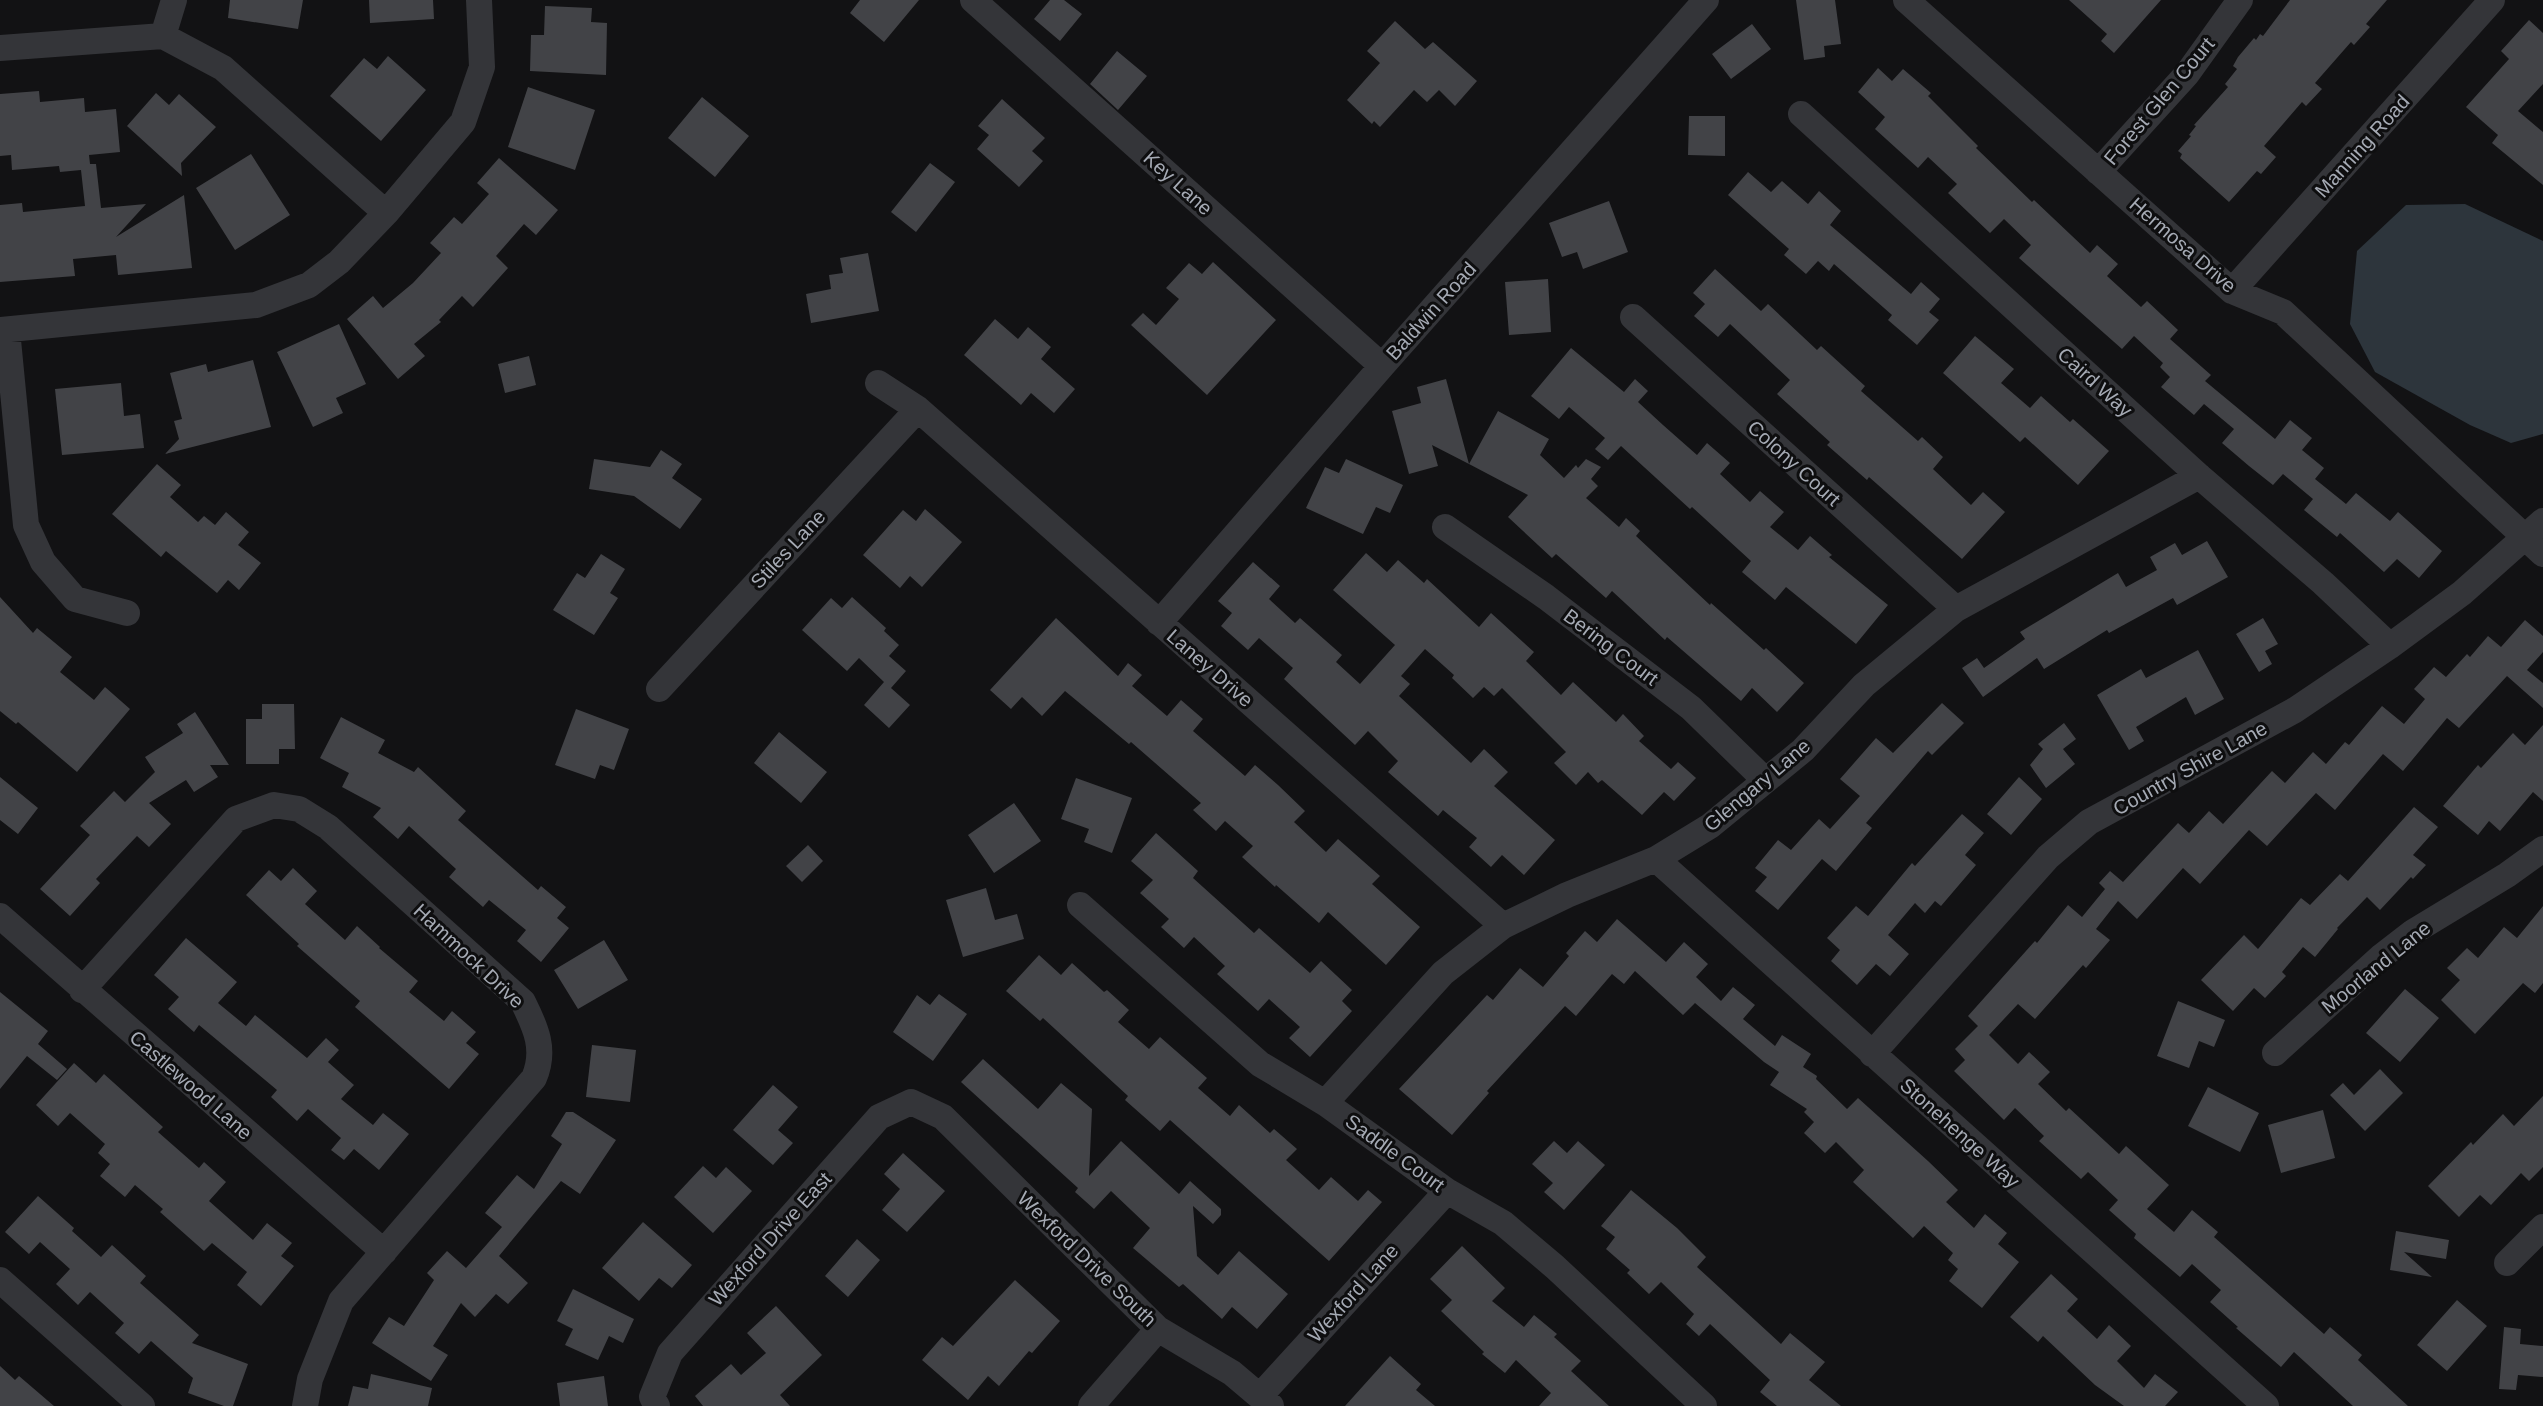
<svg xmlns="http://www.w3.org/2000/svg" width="2543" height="1406" viewBox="0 0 2543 1406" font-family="Helvetica,sans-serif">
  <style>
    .water { fill: #2d353c }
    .building { fill: #424347 }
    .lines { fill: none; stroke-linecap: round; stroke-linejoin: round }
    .minor { stroke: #343539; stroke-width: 26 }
    .labels { text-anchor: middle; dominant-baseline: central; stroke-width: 6; stroke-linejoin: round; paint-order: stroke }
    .street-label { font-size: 20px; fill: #a5aab4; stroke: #0e0e0f }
  </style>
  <rect width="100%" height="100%" fill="#121214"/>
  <!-- water -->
  <path class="water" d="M2465,204L2543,241V434L2511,443L2470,425L2375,372L2350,324L2357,251L2406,205Z"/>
  <!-- building -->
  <path class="building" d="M230,0H303L298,29L228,18Z
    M369,0H433L434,19L370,23Z
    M860,0H919L884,42L850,13Z
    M1050,0H1064L1082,14L1060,41L1034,19Z
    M1796,0H1835L1841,44L1824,46L1825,57L1804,60Z
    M2069,0H2161L2114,53L2101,41L2107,34Z
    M2290,0H2387L2366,24L2370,27L2354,45L2351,42L2315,83L2322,89L2306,106L2302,102L2264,146L2276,157L2261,174L2257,171L2229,202L2180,158L2182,154L2178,151L2191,136L2189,135L2196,126L2194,125L2228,87L2225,84L2237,69L2233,66L2238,57L2254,38L2256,40L2260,34L2263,36Z
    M545,6L592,8L591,22L607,23L606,75L530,71L531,35H544Z
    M2529,20L2543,33V84L2518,111L2543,132V185L2492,143L2498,135L2466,107L2509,59L2501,51Z
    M1395,21L1425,49L1433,42L1477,81L1455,106L1439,90L1427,102L1414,90L1380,127L1374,121L1372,124L1347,100L1380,63L1367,51Z
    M1752,24L1771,49L1731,79L1712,54Z
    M1117,51L1147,76L1118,110L1090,84Z
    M388,56L426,90L381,141L330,96L364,58L377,69Z
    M1878,68L1892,81L1903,69L1931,93L1928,96L1978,146L1976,148L2032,202L2034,200L2090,253L2097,245L2118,264L2107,276L2141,307L2147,301L2178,330L2170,339L2211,375L2205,381L2275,439L2290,420L2312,438L2302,450L2324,468L2315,479L2346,504L2356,493L2390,521L2398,512L2442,551L2419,578L2397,559L2384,572L2340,533L2337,537L2304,510L2313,499L2283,474L2273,485L2249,466L2222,443L2234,429L2204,404L2194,415L2161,387L2170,377L2160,367L2163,363L2134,336L2122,349L2019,258L2031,245L2004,219L1990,233L1948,193L1957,184L1928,157L1918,168L1875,129L1885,117L1858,92Z
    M528,87L595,110L575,170L508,147Z
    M39,91L40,102L84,98L85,112L116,109L120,152L89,155L90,164H96L101,208L146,204L116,237L184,195L192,268L118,275L116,255L73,259L75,276L0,282V205L22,203L23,212L85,206L81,170L60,172L59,166L12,170L11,155L0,156V94Z
    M156,93L169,105L179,94L216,127L181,163L182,176L127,126Z
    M702,97L749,136L715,177L668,138Z
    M1002,99L1045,138L1032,151L1043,161L1019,187L977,149L989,135L978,126Z
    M1689,116H1725V156L1688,155Z
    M251,154L290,215L235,250L196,188Z
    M499,158L558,210L536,235L524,224L496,256L508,268L473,307L462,296L439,320L441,322L414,344L425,356L398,379L347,319L373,296L383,308L413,283L441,253L430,243L454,217L462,224L489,194L477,183Z
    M930,163L955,182L916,232L891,212Z
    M1748,172L1771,192L1782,181L1808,204L1819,191L1841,211L1830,225L1911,294L1921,282L1940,299L1929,312L1939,320L1917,345L1888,320L1892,315L1834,264L1829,271L1818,261L1806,274L1784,255L1789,249L1728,195Z
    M1609,201L1628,252L1583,269L1577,252L1562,257L1549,223Z
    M868,253L879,311L811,323L806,294L831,289L829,275L843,273L840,258Z
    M1213,262L1276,320L1207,395L1131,325L1143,313L1156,325L1179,299L1166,288L1189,263L1202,274Z
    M1715,269L1761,311L1768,304L1817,350L1821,346L1865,386L1861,391L1918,441L1922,437L1943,457L1933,469L1971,505L1983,492L2005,512L1962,559L1869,477L1867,480L1827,445L1830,442L1777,394L1790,380L1730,324L1718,337L1694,316L1705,304L1693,293Z
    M1548,279L1551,332L1509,335L1505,282Z
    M995,319L1018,339L1028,327L1051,347L1041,359L1075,389L1054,413L1031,393L1021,405L964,355Z
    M339,324L366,384L336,398L343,413L313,427L277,352Z
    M1975,336L2014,369L2001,383L2030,408L2041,396L2070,422L2073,419L2109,451L2078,485L2025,437L2020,442L1943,373Z
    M1571,348L1624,392L1635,379L1648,391L1638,402L1663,425L1697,455L1707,443L1730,463L1720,474L1750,502L1760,491L1784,512L1770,527L1798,550L1810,536L1832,555L1829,557L1888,605L1856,644L1786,587L1775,600L1742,572L1751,561L1692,507L1690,509L1621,446L1608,460L1595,449L1605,438L1569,407L1559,419L1531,396Z
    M529,356L536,385L505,393L498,364Z
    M253,360L271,427L165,454L179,439L174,421L182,419L170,373L206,364L208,372Z
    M1446,379L1469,464L1432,445L1438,466L1409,474L1392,411L1421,403L1417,387Z
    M121,383L124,416L140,414L144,448L62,455L55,389Z
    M1498,411L1549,439L1540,455L1564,478L1576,465L1578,468L1586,459L1601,467L1591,479L1598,486L1586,498L1619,527L1626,518L1640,531L1636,536L1710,605L1711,603L1764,650L1766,648L1804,683L1777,712L1752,688L1741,701L1667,637L1665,640L1612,591L1606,598L1556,554L1552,558L1508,517L1528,495L1469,464Z
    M661,450L682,464L672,478L702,499L680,529L634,496L589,489L594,459L650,467Z
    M1346,459L1403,485L1390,513L1376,507L1363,534L1306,508L1325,467L1339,473Z
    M157,464L181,485L170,497L198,522L204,516L215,525L226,512L249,532L238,545L261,563L239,590L228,580L217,593L166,551L161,557L112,514Z
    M925,509L962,542L922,587L910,576L900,588L863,555L903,510L916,521Z
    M2207,541L2228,577L2177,605L2173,598L2109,633L2107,630L2044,669L2037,658L1983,697L1962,668L1977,658L1984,668L2025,639L2020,632L2118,573L2126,587L2157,570L2150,557L2175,543L2182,555Z
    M1366,553L1387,572L1398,560L1424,583L1427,579L1479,627L1491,613L1534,652L1526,661L1561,695L1573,682L1616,722L1623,714L1644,736L1639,741L1671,769L1678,762L1696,778L1674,801L1664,792L1642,815L1602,780L1598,783L1588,772L1576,785L1554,763L1566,752L1502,688L1494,696L1484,687L1473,698L1452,678L1454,675L1425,649L1401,676L1410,684L1399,696L1471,763L1484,749L1508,772L1494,786L1555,840L1524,875L1502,855L1491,867L1469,847L1477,838L1443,810L1438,816L1388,772L1398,761L1368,731L1355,745L1284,679L1293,668L1259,638L1248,650L1221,626L1232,613L1218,601L1253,562L1280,586L1269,599L1295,623L1300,618L1342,655L1336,662L1360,684L1395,645L1333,590Z
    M601,554L625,569L610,593L618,598L594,635L553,610L577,573L585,578Z
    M0,597L33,633L37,628L72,657L60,672L94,700L105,687L130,709L77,772L18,722L16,724L0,711Z
    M852,597L886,628L884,631L899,645L889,656L906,671L891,688L910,705L889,728L864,705L884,682L859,658L847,671L802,630L831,598L842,608Z
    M1056,618L1118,676L1128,663L1142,675L1132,686L1167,716L1181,700L1203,719L1193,731L1245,776L1255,765L1278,785L1305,811L1294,822L1326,852L1338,839L1380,876L1372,884L1420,927L1386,965L1328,912L1319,923L1276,885L1275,887L1242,857L1253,846L1225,821L1216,831L1193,810L1201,803L1131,742L1129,744L1065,691L1042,716L1022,697L1011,709L990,690Z
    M2263,618L2278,644L2265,651L2272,664L2259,672L2236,634Z
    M2525,620L2543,636V652L2527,670L2543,683V708L2507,676L2459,728L2447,718L2403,771L2383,754L2335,810L2316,793L2267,846L2249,830L2200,884L2183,868L2137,919L2118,901L2096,929L2110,940L2086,968L2083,965L2035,1019L2018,1004L1989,1035L2018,1064L2029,1052L2050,1072L2038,1084L2066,1111L2069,1108L2119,1154L2126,1146L2169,1185L2147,1209L2174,1232L2192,1210L2218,1232L2214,1237L2324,1334L2330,1327L2362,1355L2358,1360L2408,1406H2353L2294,1352L2281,1367L2236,1328L2238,1327L2210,1302L2221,1290L2192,1264L2180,1277L2134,1238L2136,1234L2109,1210L2118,1200L2088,1172L2081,1179L2039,1141L2044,1136L2015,1108L2004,1120L1954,1071L1965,1060L1955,1049L1978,1026L1968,1016L2035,941L2037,943L2068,905L2082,917L2105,889L2099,883L2110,871L2123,882L2178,823L2189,833L2209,811L2223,824L2272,771L2285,783L2313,752L2326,764L2345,742L2349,745L2382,706L2404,724L2425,699L2414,689L2434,667L2446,677L2467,654L2470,657L2488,636L2501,647Z
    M2198,650L2224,699L2195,715L2186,697L2136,727L2144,741L2129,750L2097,695L2141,669L2146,678Z
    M1942,703L1964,723L1932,755L1928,751L1866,823L1872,828L1836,871L1822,859L1778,910L1755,891L1767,877L1755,868L1778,840L1791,850L1819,819L1830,829L1860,796L1840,779L1876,738L1893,753Z
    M262,704H294L295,749H279V764H246V719H262Z
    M576,709L629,729L614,770L600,765L595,779L555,765Z
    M195,712L229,765H210L218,777L194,792L186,780L149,803L171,824L149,847L137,836L96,879L100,883L70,916L40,889L90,835L80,826L114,791L125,802L155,772L145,757L183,733L177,724Z
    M341,717L385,740L378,753L414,772L418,767L466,811L458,820L538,890L541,886L566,907L557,918L569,928L541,962L517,941L526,930L489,900L483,907L449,877L456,869L409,826L398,839L373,817L381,808L342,787L349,773L320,758Z
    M2064,723L2076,739L2063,749L2075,764L2046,788L2030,765L2043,749L2038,744Z
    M2543,725V801L2533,792L2500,831L2489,821L2478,835L2443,806L2478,765L2481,768L2513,733L2525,745Z
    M779,732L827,772L801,803L754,763Z
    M0,777L38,808L18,834L0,820Z
    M2019,777L2042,799L2011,835L1987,814Z
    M1076,778L1132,798L1112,853L1084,842L1089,829L1061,819Z
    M1014,803L1041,841L994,873L968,835Z
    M2414,807L2438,827L2413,855L2426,865L2413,879L2411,877L2380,910L2367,897L2337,928L2338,929L2315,957L2303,947L2282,972L2286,976L2265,998L2254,988L2233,1011L2201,980L2244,935L2258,949L2301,898L2310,905L2340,874L2348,881Z
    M1962,814L1984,833L1965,855L1976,865L1941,906L1935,901L1925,913L1915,903L1888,935L1909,954L1890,976L1876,964L1857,985L1831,961L1840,950L1827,938L1856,906L1868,916L1912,863L1915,866Z
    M1156,833L1198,871L1193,878L1254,933L1259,928L1310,973L1321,961L1352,990L1342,1001L1352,1011L1310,1057L1289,1038L1300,1027L1269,999L1258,1011L1217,974L1225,966L1194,937L1184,948L1161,927L1169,919L1140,893L1153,880L1131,861Z
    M808,845L823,861L802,882L786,866Z
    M293,868L317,891L305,904L345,940L357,926L380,947L379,948L418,981L409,992L444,1021L452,1011L476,1032L466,1043L479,1054L449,1089L355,1007L360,1001L297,946L299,944L246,895L269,870L281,881Z
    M986,888L995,920L1017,914L1024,939L963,957L946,900Z
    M2543,906V983L2535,993L2523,983L2475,1034L2441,1000L2460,980L2447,968L2467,948L2478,958L2504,927L2517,938Z
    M1617,919L1666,962L1684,942L1708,964L1696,977L1721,1001L1733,987L1755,1005L1743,1019L1775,1046L1782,1035L1811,1054L1803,1067L1817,1076L1816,1079L1847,1109L1858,1098L1928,1161L1958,1190L1946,1202L1974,1228L1985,1214L2007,1233L1998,1244L2019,1262L1982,1308L1949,1281L1958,1269L1948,1260L1953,1253L1924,1226L1913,1238L1853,1182L1864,1170L1836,1142L1825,1153L1804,1133L1814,1122L1804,1112L1807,1109L1770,1085L1779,1072L1764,1062L1695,1003L1683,1015L1635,971L1624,984L1612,974L1576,1016L1565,1006L1487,1091L1489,1093L1452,1135L1399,1089L1487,995L1493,1000L1520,968L1543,987L1569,956L1566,953L1585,931L1597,942Z
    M186,938L237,982L218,1003L246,1026L255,1015L307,1058L326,1038L339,1050L328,1062L354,1085L341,1099L373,1125L383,1113L409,1134L379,1170L354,1149L344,1160L331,1150L341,1138L308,1109L297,1121L271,1097L277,1090L199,1025L194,1032L168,1009L179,997L154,975Z
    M604,940L628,980L578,1009L554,970Z
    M1039,955L1061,975L1072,963L1104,992L1107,990L1129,1010L1118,1022L1149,1049L1160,1037L1207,1078L1198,1088L1230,1116L1239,1105L1270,1133L1274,1129L1297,1149L1286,1160L1319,1190L1331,1177L1358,1201L1368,1190L1382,1202L1329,1261L1170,1120L1160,1131L1125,1100L1128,1096L1043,1018L1040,1021L1006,991Z
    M2405,989L2439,1018L2400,1062L2366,1033Z
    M0,992L48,1031L38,1044L67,1069L57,1080L27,1056L0,1089Z
    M939,994L967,1014L933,1061L893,1032L917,995L930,1005Z
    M2178,1001L2225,1020L2214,1047L2199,1041L2189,1068L2157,1056Z
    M592,1045L636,1050L630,1102L586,1097Z
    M983,1059L1038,1109L1061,1083L1092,1109L1089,1176L1121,1141L1179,1194L1190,1181L1221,1209V1215L1213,1224L1193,1206L1197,1256L1218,1275L1239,1251L1288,1294L1257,1329L1232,1307L1222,1319L1183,1284L1179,1287L1133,1248L1150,1228L1111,1191L1094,1209L1075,1192L1078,1188L961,1082Z
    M74,1063L96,1083L104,1074L163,1127L158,1132L199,1168L204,1162L226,1182L209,1201L253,1240L267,1223L292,1243L281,1256L294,1266L261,1306L237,1285L247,1272L212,1243L204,1251L160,1212L163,1209L135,1185L125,1197L100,1176L110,1164L98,1153L105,1144L70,1113L58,1126L36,1105Z
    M2380,1069L2403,1093L2365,1131L2330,1095L2343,1083L2354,1095Z
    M773,1085L798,1107L778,1130L793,1143L773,1165L733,1130Z
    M2208,1087L2259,1113L2240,1152L2188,1126Z
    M2543,1096V1167L2529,1181L2521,1173L2491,1205L2480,1195L2459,1217L2428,1186L2471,1142L2473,1145L2503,1114L2514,1126Z
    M2323,1110L2335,1158L2281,1173L2268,1125Z
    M566,1112H573L616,1140L580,1194L561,1181L499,1256L528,1283L508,1304L496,1294L475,1317L461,1303L433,1346L448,1355L431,1381L372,1343L389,1317L404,1326L434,1280L427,1273L447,1251L466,1268L502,1227L485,1213L517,1175L534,1189L562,1144L551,1136Z
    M1554,1141L1567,1153L1578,1141L1605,1165L1564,1210L1544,1192L1553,1183L1532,1164Z
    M903,1153L945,1191L907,1232L882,1210L900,1189L884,1174Z
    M703,1166L716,1178L726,1167L752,1191L713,1233L674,1197Z
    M1631,1190L1677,1228L1706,1257L1697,1267L1781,1344L1790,1333L1825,1362L1809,1380L1841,1406H1777L1760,1392L1770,1380L1710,1324L1699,1336L1686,1324L1694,1314L1661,1282L1649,1294L1627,1273L1630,1270L1606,1249L1615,1237L1601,1226Z
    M38,1196L74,1228L72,1231L101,1257L112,1245L146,1276L140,1283L199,1335L192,1343L248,1364L233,1406H224L188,1393L193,1378L151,1341L139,1354L115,1333L124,1323L90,1292L78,1305L56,1284L70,1269L40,1242L29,1254L5,1232Z
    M643,1222L692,1265L672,1288L659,1278L639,1301L602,1268Z
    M2396,1231L2449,1240L2446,1259L2404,1252L2432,1277L2390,1270Z
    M857,1239L880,1260L848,1297L825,1276Z
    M1462,1246L1505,1288L1492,1301L1524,1327L1534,1315L1557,1334L1554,1337L1581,1361L1571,1371L1609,1406H1539L1551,1393L1516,1360L1505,1373L1482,1354L1484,1352L1441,1311L1452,1300L1430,1279Z
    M2051,1274L2078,1299L2067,1311L2097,1339L2109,1325L2131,1346L2117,1361L2144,1388L2155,1374L2178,1392L2165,1406H2124L2095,1385L2043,1336L2038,1342L2010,1317Z
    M1015,1280L1060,1321L1032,1353L1029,1351L999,1386L988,1376L968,1400L922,1360L942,1337L953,1346Z
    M573,1289L634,1319L623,1343L609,1336L598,1360L565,1345L573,1329L557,1321Z
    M2457,1300L2487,1326L2447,1371L2417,1345Z
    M776,1306L822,1355L780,1395L790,1406H703L695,1396L731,1364L741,1375L766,1353L747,1333Z
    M2504,1327L2521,1329L2520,1344L2543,1346V1377L2518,1375L2516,1390L2499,1389Z
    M1390,1356L1421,1384L1416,1390L1435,1406H1345Z
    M0,1366L15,1380L19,1376L54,1406H0Z
    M371,1374L432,1388L428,1406H348L353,1386L368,1389Z
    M604,1376L608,1406H560L557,1383Z"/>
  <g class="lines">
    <!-- minor -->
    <path class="minor" d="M973,0L1382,366
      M1906,0L2232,291L2283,312L2543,554
      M163,36L223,68L386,213
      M163,36L174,0
      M0,48L163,36
      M1801,114L2199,476L2323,583L2390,646
      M2098,172L2187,74L2240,0
      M2232,291L2492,0
      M1633,317L1956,609
      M0,330L256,305L309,285L339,262L386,213L463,122L482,67L479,0
      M7,330L26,525L43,562L75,599L127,613
      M878,383L918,409L1503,926
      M1445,527L1546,597L1691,708L1765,780
      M1159,623L1382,366L1706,0
      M659,689L918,409
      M1656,859L2266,1406
      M1080,905L1260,1064L1325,1103L1447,1191L1503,1223L1555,1267L1704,1406
      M0,916L384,1252
      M82,990L236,819L274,805L299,809L328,827L523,1002C536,1028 546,1050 534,1078L341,1301L310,1379L305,1406
      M2275,1053L2382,956L2413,932L2507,875L2543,849
      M1872,1054L2048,857L2089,822L2295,710L2390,646L2462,593L2543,521
      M1325,1103L1443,973L1503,926L1567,895L1656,859L1710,826L1803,750L1864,685L1956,609L2199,476
      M2507,1263L2543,1227
      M0,1280L142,1406
      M1260,1396L1447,1191
      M657,1406L652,1397L670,1353L879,1117L911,1102L943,1117L1158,1329L1232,1373L1271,1406
      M1091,1406L1158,1329"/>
  </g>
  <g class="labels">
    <!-- street labels -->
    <g class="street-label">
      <text transform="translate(2159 101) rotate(-50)">Forest Glen Court</text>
      <text transform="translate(2362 146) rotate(-48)">Manning Road</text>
      <text transform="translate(1178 183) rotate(42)">Key Lane</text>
      <text transform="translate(2183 245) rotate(41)">Hermosa Drive</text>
      <text transform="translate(1431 311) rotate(-48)">Baldwin Road</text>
      <text transform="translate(2095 382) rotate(42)">Caird Way</text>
      <text transform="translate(1794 463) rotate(42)">Colony Court</text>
      <text transform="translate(788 549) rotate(-47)">Stiles Lane</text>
      <text transform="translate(1611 647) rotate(37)">Bering Court</text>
      <text transform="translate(1210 668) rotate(41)">Laney Drive</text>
      <text transform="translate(2190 768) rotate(-29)">Country Shire Lane</text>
      <text transform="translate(1757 785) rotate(-40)">Glengary Lane</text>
      <text transform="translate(469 956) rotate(43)">Hammock Drive</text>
      <text transform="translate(2376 967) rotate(-39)">Moorland Lane</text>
      <text transform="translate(191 1085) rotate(41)">Castlewood Lane</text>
      <text transform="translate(1960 1133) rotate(42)">Stonehenge Way</text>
      <text transform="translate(1395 1153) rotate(36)">Saddle Court</text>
      <text transform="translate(770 1239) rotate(-48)">Wexford Drive East</text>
      <text transform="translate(1087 1259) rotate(44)">Wexford Drive South</text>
      <text transform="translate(1353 1293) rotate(-48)">Wexford Lane</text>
    </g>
  </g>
</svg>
